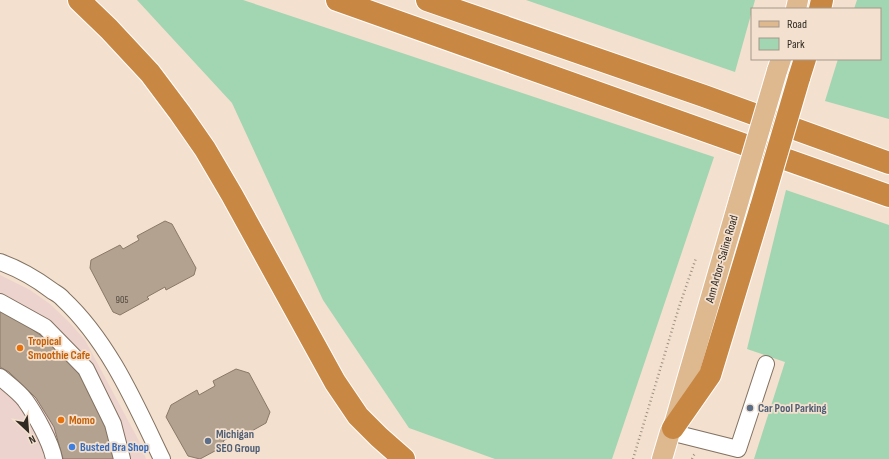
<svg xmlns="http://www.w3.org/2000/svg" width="889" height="459" viewBox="0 0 889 459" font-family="'Sofia Sans Condensed',sans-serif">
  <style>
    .commercial { fill: #edd3cd }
    .green { fill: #a2d5b1 }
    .building { fill: #b3a290; stroke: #8a7969 }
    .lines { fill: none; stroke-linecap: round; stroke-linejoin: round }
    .minor-casing { stroke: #827161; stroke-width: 18 }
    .major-casing { stroke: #fff; stroke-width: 22 }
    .highway-casing { stroke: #fff; stroke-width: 24 }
    .path { stroke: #9e9083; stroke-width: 2.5; stroke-dasharray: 1 3; stroke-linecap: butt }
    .minor { stroke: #fff; stroke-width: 16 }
    .major { stroke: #deb88e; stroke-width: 20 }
    .highway { stroke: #c88843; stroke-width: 22 }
    .major-bridge-casing { stroke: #fff; stroke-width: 22; stroke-linecap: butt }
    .highway-bridge-casing { stroke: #fff; stroke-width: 24; stroke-linecap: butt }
    .major-bridge { stroke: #deb88e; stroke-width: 20 }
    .highway-bridge { stroke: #c88843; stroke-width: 22 }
    .food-dot { fill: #e8710a; stroke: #f3e0ce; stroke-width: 1.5 }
    .service-dot { fill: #5c6f8a; stroke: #f3e0ce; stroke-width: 1.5 }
    .shop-dot { fill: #3f7fe0; stroke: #f3e0ce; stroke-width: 1.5 }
    .labels { text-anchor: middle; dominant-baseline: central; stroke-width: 3.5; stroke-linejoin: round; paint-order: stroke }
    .number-label { font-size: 10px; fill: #52483e }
    .street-label { font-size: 12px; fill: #312a23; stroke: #f3e0ce }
    .food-label { font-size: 12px; font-weight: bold; fill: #c56008; stroke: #f3e0ce; text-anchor: start }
    .service-label { font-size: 12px; font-weight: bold; fill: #4e5e75; stroke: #f3e0ce; text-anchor: start }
    .shop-label { font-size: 12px; font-weight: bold; fill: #366cbe; stroke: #f3e0ce; text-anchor: start }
  </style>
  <rect width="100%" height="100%" fill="#f3e0ce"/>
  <!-- commercial -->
  <path class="commercial" d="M0,275L30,290L50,304L68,321L85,340L139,441L146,459H0Z"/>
  <!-- green -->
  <path class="green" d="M137,0H243L714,157L612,459H495L409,428L323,300L232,103Z
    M526,0H755L735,72Z
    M857,0H889V119L825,101L838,59H880V9H854Z
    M786,190L889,225V459H754L785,362L747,349Z"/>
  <!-- building -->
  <path class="building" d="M165,221L172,224L196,268L194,275L166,290L165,287L147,297L149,299L120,315L113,312L90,268L91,260L120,245L123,249L139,240L137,236Z
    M0,311L26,325L50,342L73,366L93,393L107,425L114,459H63L54,427L36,398L9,372L0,367Z
    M236,369L249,373L270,412L266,423L241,437L239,432L223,441L226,445L200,459L188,456L166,417L171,405L197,390L199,395L215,386L213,381Z"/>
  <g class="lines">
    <defs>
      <path id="minor" d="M0,262C19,269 35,278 51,290C55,293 60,295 63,299C109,342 135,403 162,459
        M0,302L45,327L86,369L113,424L122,459
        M0,377C8,384 19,392 25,400C35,414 51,442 54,459
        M670,432L738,449L766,364"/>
      <path id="major" d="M796,9L798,0
        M777,71L781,59
        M662,459L670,432L673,428L739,200"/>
      <path id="highway" d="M79,0L109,29L150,73L180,113L205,149L232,195L335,382L358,416L379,437L404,459
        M337,0L889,196
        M427,0L704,96L889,163
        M820,9L822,0
        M799,78L805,59
        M673,428L710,375L761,207"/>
    </defs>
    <!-- minor casing -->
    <use href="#minor" class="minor-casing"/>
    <!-- major casing -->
    <use href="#major" class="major-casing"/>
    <!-- highway casing -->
    <use href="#highway" class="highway-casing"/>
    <!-- path -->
    <path class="path" d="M633,459L679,307L696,258
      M692,459L694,455L696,453"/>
    <!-- minor -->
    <use href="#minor" class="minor"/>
    <!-- major -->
    <use href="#major" class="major"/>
    <!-- highway -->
    <use href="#highway" class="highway"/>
    <defs>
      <path id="major-bridge" d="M739,200L777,71"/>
      <path id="highway-bridge" d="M761,207L799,78"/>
    </defs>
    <!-- major-bridge casing -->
    <use href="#major-bridge" class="major-bridge-casing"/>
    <!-- highway-bridge casing -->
    <use href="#highway-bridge" class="highway-bridge-casing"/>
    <!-- major-bridge -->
    <use href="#major-bridge" class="major-bridge"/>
    <!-- highway-bridge -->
    <use href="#highway-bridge" class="highway-bridge"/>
  </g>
  <!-- markers -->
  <g class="food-dot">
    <circle cx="20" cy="348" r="4"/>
    <circle cx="61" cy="420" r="4"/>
  </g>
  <g class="service-dot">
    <circle cx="750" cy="408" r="4"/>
    <circle cx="208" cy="441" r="4"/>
  </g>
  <circle class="shop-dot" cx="72" cy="447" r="4"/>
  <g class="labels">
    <!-- number labels -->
    <g class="number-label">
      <text x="122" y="300">905</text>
    </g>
    <!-- street labels -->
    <g class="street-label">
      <text transform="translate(722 259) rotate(-74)">Ann Arbor-Saline Road</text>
    </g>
    <!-- food labels -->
    <g class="food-label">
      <text x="28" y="341">Tropical<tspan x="28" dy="14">Smoothie Cafe</tspan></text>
      <text x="69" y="420">Momo</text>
    </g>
    <!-- service labels -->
    <g class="service-label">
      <text x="758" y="408">Car Pool Parking</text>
      <text x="216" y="434">Michigan<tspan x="216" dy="14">SEO Group</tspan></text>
    </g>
    <!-- shop labels -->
    <g class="shop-label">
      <text x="80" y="447">Busted Bra Shop</text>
    </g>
  </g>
  <!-- legend -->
  <rect x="751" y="8" width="130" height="52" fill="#f3e0ce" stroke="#a5978a"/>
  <rect x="759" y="21" width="20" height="6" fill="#deb88e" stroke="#a5978a"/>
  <text x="787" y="28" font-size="12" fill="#312a23">Road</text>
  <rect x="759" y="38" width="20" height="12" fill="#a2d5b1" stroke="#a5978a"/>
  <text x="787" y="48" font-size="12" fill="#312a23">Park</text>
  <!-- north arrow -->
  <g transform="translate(28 431) rotate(154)" stroke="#f3e0ce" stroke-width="3" paint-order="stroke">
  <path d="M0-3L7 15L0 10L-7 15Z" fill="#312a23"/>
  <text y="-6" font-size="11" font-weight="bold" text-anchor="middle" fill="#312a23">N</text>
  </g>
</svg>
